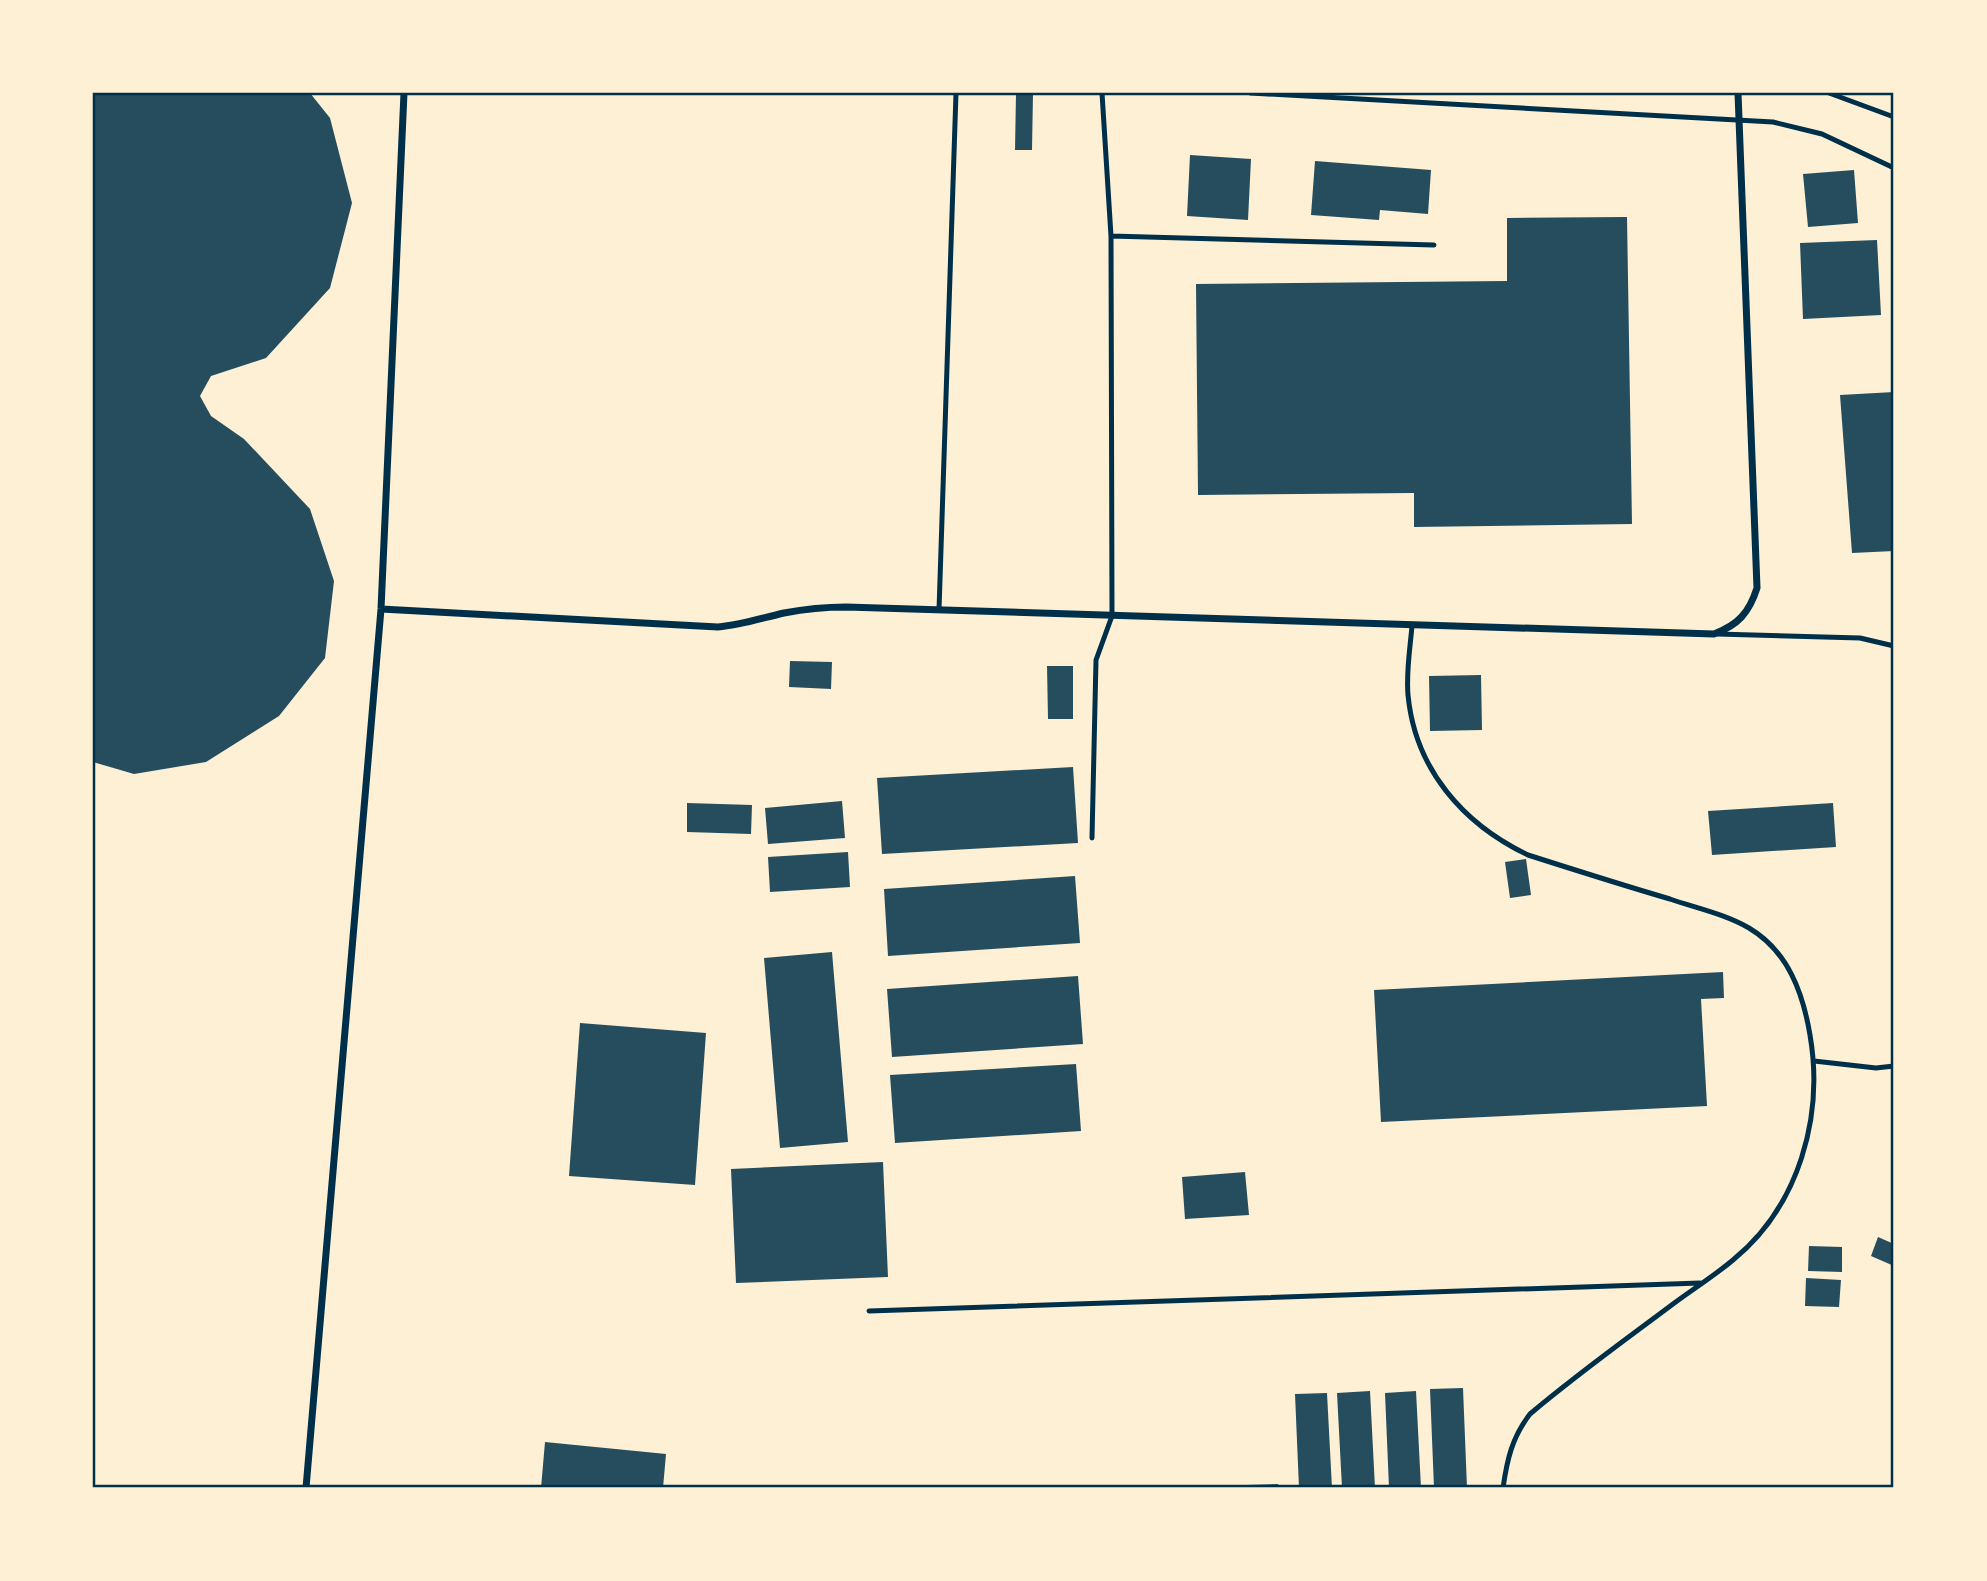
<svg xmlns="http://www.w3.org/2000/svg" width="1987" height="1581" viewBox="0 0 1987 1581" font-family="'Nunito Sans',sans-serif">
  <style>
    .building { fill: #264d5e }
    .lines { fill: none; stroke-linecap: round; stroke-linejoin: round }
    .service { stroke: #003049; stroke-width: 5 }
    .minor { stroke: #003049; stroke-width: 7 }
    .neatline { fill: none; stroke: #003049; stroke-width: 2.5 }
  </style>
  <rect width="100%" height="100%" fill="#fdf0d5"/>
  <!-- building -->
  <path class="building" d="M93,93H310L330,118L352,203L330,288L266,358L211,376L200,396L211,416L244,439L310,509L334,581L325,658L279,716L206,762L134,774L93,762Z
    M1016,93H1033L1032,150H1015Z
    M1190,155L1251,159L1248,220L1187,216Z
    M1315,161L1431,170L1428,214L1380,210L1379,220L1311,215Z
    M1854,170L1858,223L1808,227L1803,174Z
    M1627,217L1632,524L1414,527V493L1198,495L1196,284L1507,281V218Z
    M1877,240L1881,315L1803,319L1800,243Z
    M1894,392V551L1852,553L1840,395Z
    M790,661L832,662L831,689L789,687Z
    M1047,666H1073V719H1048Z
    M1481,675L1482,730L1430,731L1429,676Z
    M1073,767L1078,843L882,854L877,778Z
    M842,801L845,838L768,844L765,808Z
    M687,803L752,805L751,834L687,832Z
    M1833,803L1836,847L1712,855L1708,811Z
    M848,852L850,887L770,892L768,857Z
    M1526,859L1531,895L1510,898L1505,862Z
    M1075,876L1080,943L888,956L884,889Z
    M832,952L848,1142L780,1148L764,958Z
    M1723,972L1724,998L1701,999L1707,1106L1381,1122L1374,990Z
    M1078,976L1083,1044L892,1057L887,989Z
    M580,1023L706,1033L695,1185L569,1176Z
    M1076,1064L1081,1131L895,1143L890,1075Z
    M883,1162L888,1277L736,1283L731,1169Z
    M1245,1172L1249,1215L1185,1219L1182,1177Z
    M1878,1237L1894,1244V1266L1871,1256Z
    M1809,1246L1842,1247V1272L1808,1271Z
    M1806,1278L1841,1280L1839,1307L1805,1306Z
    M1463,1388L1467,1488H1434L1430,1389Z
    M1370,1391L1375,1488H1342L1337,1393Z
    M1416,1391L1421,1488H1389L1385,1393Z
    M1327,1393L1332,1488H1299L1295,1394Z
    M545,1442L666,1454L663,1488H541Z
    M1278,1484L1279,1488H1246V1485Z"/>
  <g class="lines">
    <!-- service -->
    <path class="service" d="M1250,93L1773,122L1822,134L1894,168
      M1829,93L1894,117
      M1111,236L1434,245
      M939,610L956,93
      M1412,626C1410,649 1406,672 1408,695C1415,769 1463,824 1528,855C1575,870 1622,885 1670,899C1696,908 1725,914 1749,928C1788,951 1803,993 1810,1035C1824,1117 1799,1206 1733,1260C1714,1276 1693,1289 1673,1304C1625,1340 1576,1375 1530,1414C1512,1437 1507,1460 1503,1488
      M1717,634L1860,638L1894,646
      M1092,838L1096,660L1112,616L1111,236L1102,93
      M1814,1061L1876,1068L1894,1066
      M869,1311L1700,1283"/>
    <!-- minor -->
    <path class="minor" d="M381,609L718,627C741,625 762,618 784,613C805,609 825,607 846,607L1714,634C1738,625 1749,613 1757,588L1738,93
      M306,1488L381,609L404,93"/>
  </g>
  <!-- border -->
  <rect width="1987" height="1581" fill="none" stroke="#fdf0d5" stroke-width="189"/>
  <rect x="94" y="94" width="1798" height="1392" class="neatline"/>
</svg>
